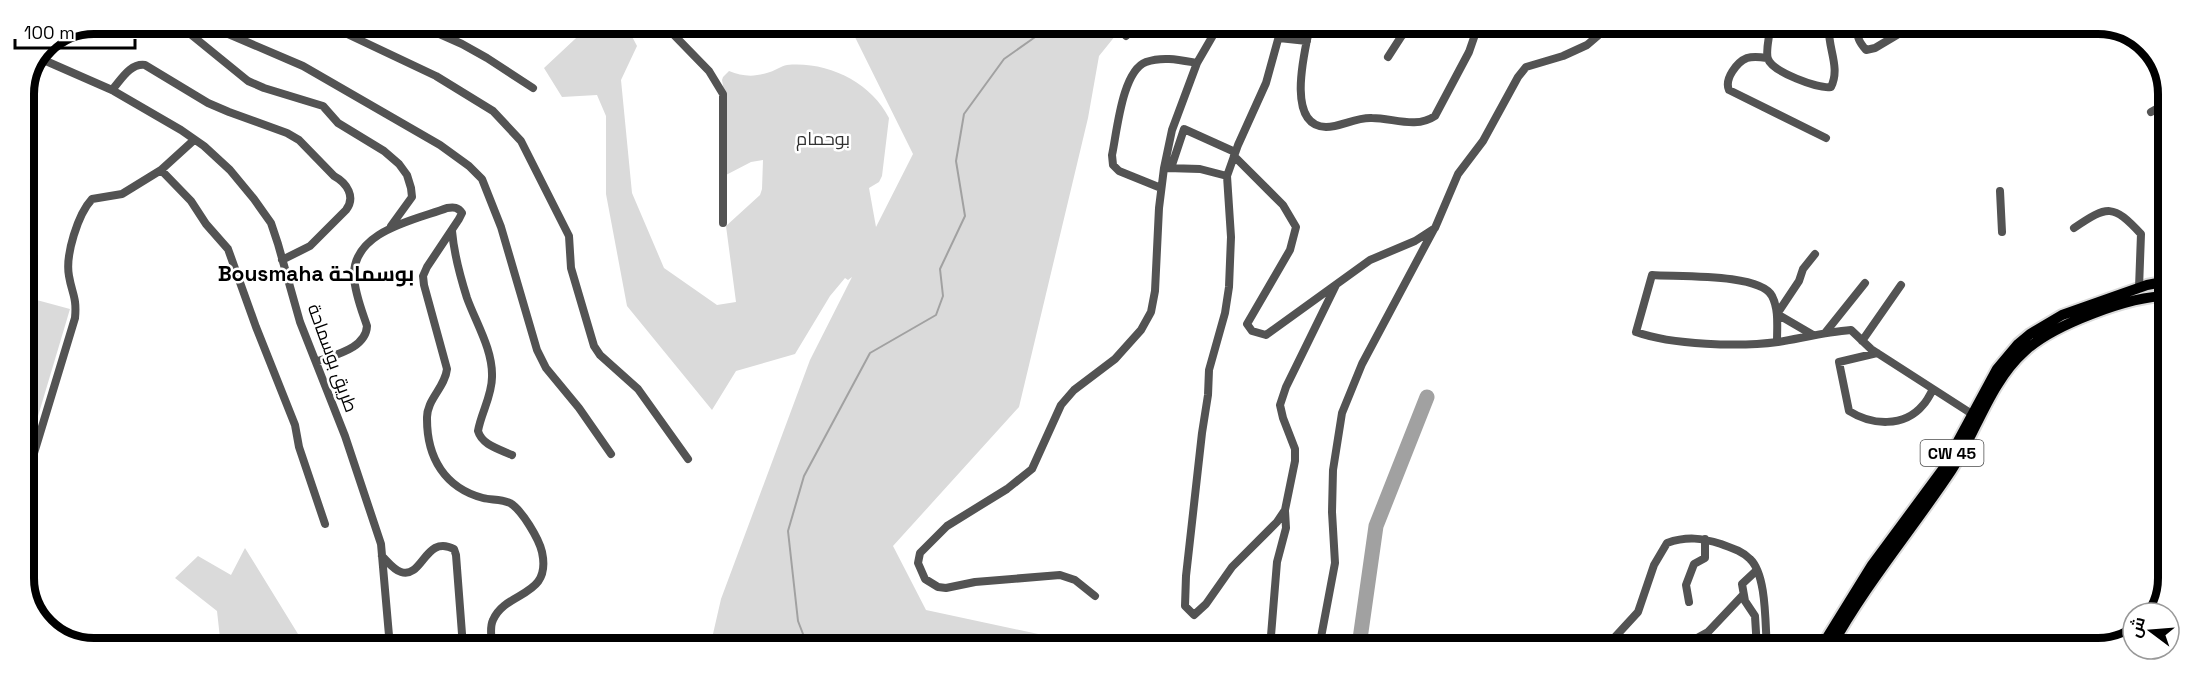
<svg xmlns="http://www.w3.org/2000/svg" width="2193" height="673" viewBox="0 0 2193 673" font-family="'Space Grotesk',Cairo,sans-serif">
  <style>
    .green { fill: #dadada }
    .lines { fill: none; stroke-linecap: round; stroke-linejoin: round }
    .stream { stroke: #a1a1a1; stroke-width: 2 }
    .river { stroke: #a1a1a1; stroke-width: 15 }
    .major-casing { stroke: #dbdbdb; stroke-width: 14 }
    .minor { stroke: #535353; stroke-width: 8 }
    .major { stroke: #000; stroke-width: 10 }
    .labels { text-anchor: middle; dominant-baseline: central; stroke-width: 5; stroke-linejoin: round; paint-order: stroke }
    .shield { fill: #fff; stroke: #4c4c4c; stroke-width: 1.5 }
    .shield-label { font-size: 16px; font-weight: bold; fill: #000 }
    .park-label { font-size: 18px; fill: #313131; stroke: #fff }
    .street-label { font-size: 18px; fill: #000; stroke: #fff }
    .quarter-label { font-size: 21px; font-weight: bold; fill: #000; stroke: #fff }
    .rim { fill: none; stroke: #000; stroke-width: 8 }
  </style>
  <rect width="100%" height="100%" fill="#fff"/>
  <!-- green -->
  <path class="green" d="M590,25H626L637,46L621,80L632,193L664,268L717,305L736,302L726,226L760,195L762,189L763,160L751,162L726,175V103L722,80L723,77L729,71C743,77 756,77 770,72C776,70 781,66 787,65C827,61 871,82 889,118L882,176L879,182L869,188L876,227L913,154L849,25H1124L1099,56L1088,118L1019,407L893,546L926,610L1104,648L710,647L721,599L810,360L852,277L848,280L845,278L830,296L795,354L736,371L712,410L627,306L606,194V116L597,95L562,97L544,68Z
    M33,299L70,309L24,463V328Z
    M245,548L306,647H221L217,611L175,578L198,556L231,575Z"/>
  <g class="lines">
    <!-- stream -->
    <path class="stream" d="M808,647L798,621L788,531L804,476L870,353L936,315L943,296L940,269L965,216L956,161L964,114L1004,59L1038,35L1046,25"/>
    <!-- river -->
    <path class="river" d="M1355,648L1360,639L1376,526L1427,397"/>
    <defs>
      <path id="major" d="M1820,649L1872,565L1943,469L1997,369L2018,344L2030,334L2062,315L2147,285L2168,281
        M1830,649C1865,585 1911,531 1951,471C1976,433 1990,382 2025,351C2053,325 2129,296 2168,296"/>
    </defs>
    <!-- major casing -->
    <use href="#major" class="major-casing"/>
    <!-- minor -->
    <path class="minor" d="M178,24L248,81L264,88L323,106L338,123L384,151L399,164L407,175L411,188L412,197L391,226
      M205,24L303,66L440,145L469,166L482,179L501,227L537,350L546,368L579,408L611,454
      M326,24L436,76L493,111L521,141L569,236L571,268L594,346L600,355L638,389L688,459
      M417,24L462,44L487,58L533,88
      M666,25L673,34L709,71L723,94V223
      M1282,25L1266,83L1238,145L1227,176L1231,237L1229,287L1225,313L1209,370L1208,395L1202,433L1186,576L1185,606L1194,615L1206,604L1232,567L1277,522L1285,510L1295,461V449L1283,418L1280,405L1286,387L1336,285
      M1310,26C1305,50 1285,126 1326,127C1341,127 1356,117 1372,118C1393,118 1416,129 1435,116L1469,52L1478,26
      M1386,26L1402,36
      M1770,26C1770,36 1765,51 1768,59C1773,72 1818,89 1831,87C1841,67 1827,47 1829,26
      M1859,26C1855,36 1860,43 1866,50L1875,48L1912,26
      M1126,36L1137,25
      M1279,38L1307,41
      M1388,57L1408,26
      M39,58L112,90L181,130L204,146L230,170L254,199L271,223L278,244L300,322L345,436L381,544L390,647
      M1767,58C1761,57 1753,56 1747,58C1737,62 1724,79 1729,90L1826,138
      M2160,70L2162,74
      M112,90C121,80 130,63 145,65L208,103L229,112L287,133L299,140L334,176C347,183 356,197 346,210L310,246L282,260
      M2151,112L2169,102
      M1234,156L1283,205L1296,227L1290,250L1247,324L1252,331L1266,335L1370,260L1415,241L1435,228L1458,174L1483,141L1518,77L1526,67L1563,56L1587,45L1601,33L1603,26
      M1167,168L1200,169L1227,176
      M1171,168L1184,129L1235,152
      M161,170L191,201L206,224L228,249L256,327L295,425L299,447L325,524
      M1161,188L1119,171L1113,165L1112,155C1117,132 1122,71 1146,62C1163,56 1180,60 1197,63
      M2000,191L2002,232
      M2074,228C2108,205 2113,204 2141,234L2139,288
      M452,231C454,254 460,276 467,298C476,323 493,350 492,377C492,396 481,413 478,431C482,445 499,449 512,455
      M1825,333L1865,283
      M1813,335L1777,314L1799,281L1803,269L1815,254
      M1862,341L1901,285
      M1777,342C1777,327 1779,309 1772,296C1760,273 1677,277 1652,275L1636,332C1672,345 1739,347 1778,342C1802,338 1826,332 1851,330L1871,349L1972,414
      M1877,353L1839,362L1849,411C1871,425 1904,428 1923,405C1927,401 1930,395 1933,389
      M316,362C333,355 366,349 367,326C362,311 355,294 354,277C352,231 415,220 447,208C454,207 458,207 462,213L459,219L427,267L423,276L424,285L447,369C445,388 426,400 427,419C427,458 445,488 483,498C491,500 502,499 510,503C522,510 539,539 542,552C552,598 506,590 493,620C489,628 492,639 492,647
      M24,486L75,318C77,297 72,294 69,276C65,255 78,214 92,199L122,194L161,170L194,140
      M382,556C388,562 394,570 401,572C423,579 425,534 454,549L456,555L463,647
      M1757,570L1742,584L1745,601L1755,616L1757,649
      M1095,596L1075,580L1060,575L975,582L946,588L938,587L925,579L918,563L920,553L947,526L1007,489L1032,469L1061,405L1074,390L1115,359L1141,330L1151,312L1155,291L1159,208L1164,168L1172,130L1197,63L1219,25
      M1689,602L1686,585L1694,564L1705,558V539
      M1270,648L1277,562L1286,528L1285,511
      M1319,648L1335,563L1332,512L1333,470L1342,413L1362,364L1434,229
      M1610,648L1615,637L1638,612L1654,565L1667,543C1687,536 1702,538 1721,544C1732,548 1742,551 1750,559C1767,575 1765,625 1767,649
      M1679,648L1708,632L1743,595
      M1744,649L1757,637"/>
    <!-- major -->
    <use href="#major" class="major"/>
  </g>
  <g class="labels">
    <!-- shield labels -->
    <rect class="shield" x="1920.5" y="440" width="63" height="26" rx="4.5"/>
    <g class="shield-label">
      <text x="1952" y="453">CW 45</text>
    </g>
    <!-- park labels -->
    <g class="park-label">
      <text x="823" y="138">بوحمام</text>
    </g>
    <!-- street labels -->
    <g class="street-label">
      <text transform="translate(333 358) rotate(70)">طريق بوسماحة</text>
    </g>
    <!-- quarter labels -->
    <g class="quarter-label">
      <text x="316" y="273">Bousmaha بوسماحة</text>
    </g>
  </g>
  <!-- crop -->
  <path d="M0 0H2193V673H0ZM94 34H2098A60 60 0 0 1 2158 94V578A60 60 0 0 1 2098 638H94A60 60 0 0 1 34 578V94A60 60 0 0 1 94 34Z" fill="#fff" fill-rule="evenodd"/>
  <path class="rim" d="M94 34H2098A60 60 0 0 1 2158 94V578A60 60 0 0 1 2098 638H94A60 60 0 0 1 34 578V94A60 60 0 0 1 94 34Z"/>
  <!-- north arrow -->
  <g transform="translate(2151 631) rotate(286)"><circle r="28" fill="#ffffff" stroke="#999999" stroke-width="1.5"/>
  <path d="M0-4.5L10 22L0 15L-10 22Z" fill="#000000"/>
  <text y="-9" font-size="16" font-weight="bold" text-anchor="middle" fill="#000000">ش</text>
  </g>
  <!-- scale -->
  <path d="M15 39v9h120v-9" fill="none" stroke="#000000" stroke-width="3"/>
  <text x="24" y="39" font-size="18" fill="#000000" stroke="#ffffff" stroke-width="4.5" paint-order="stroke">100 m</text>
</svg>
